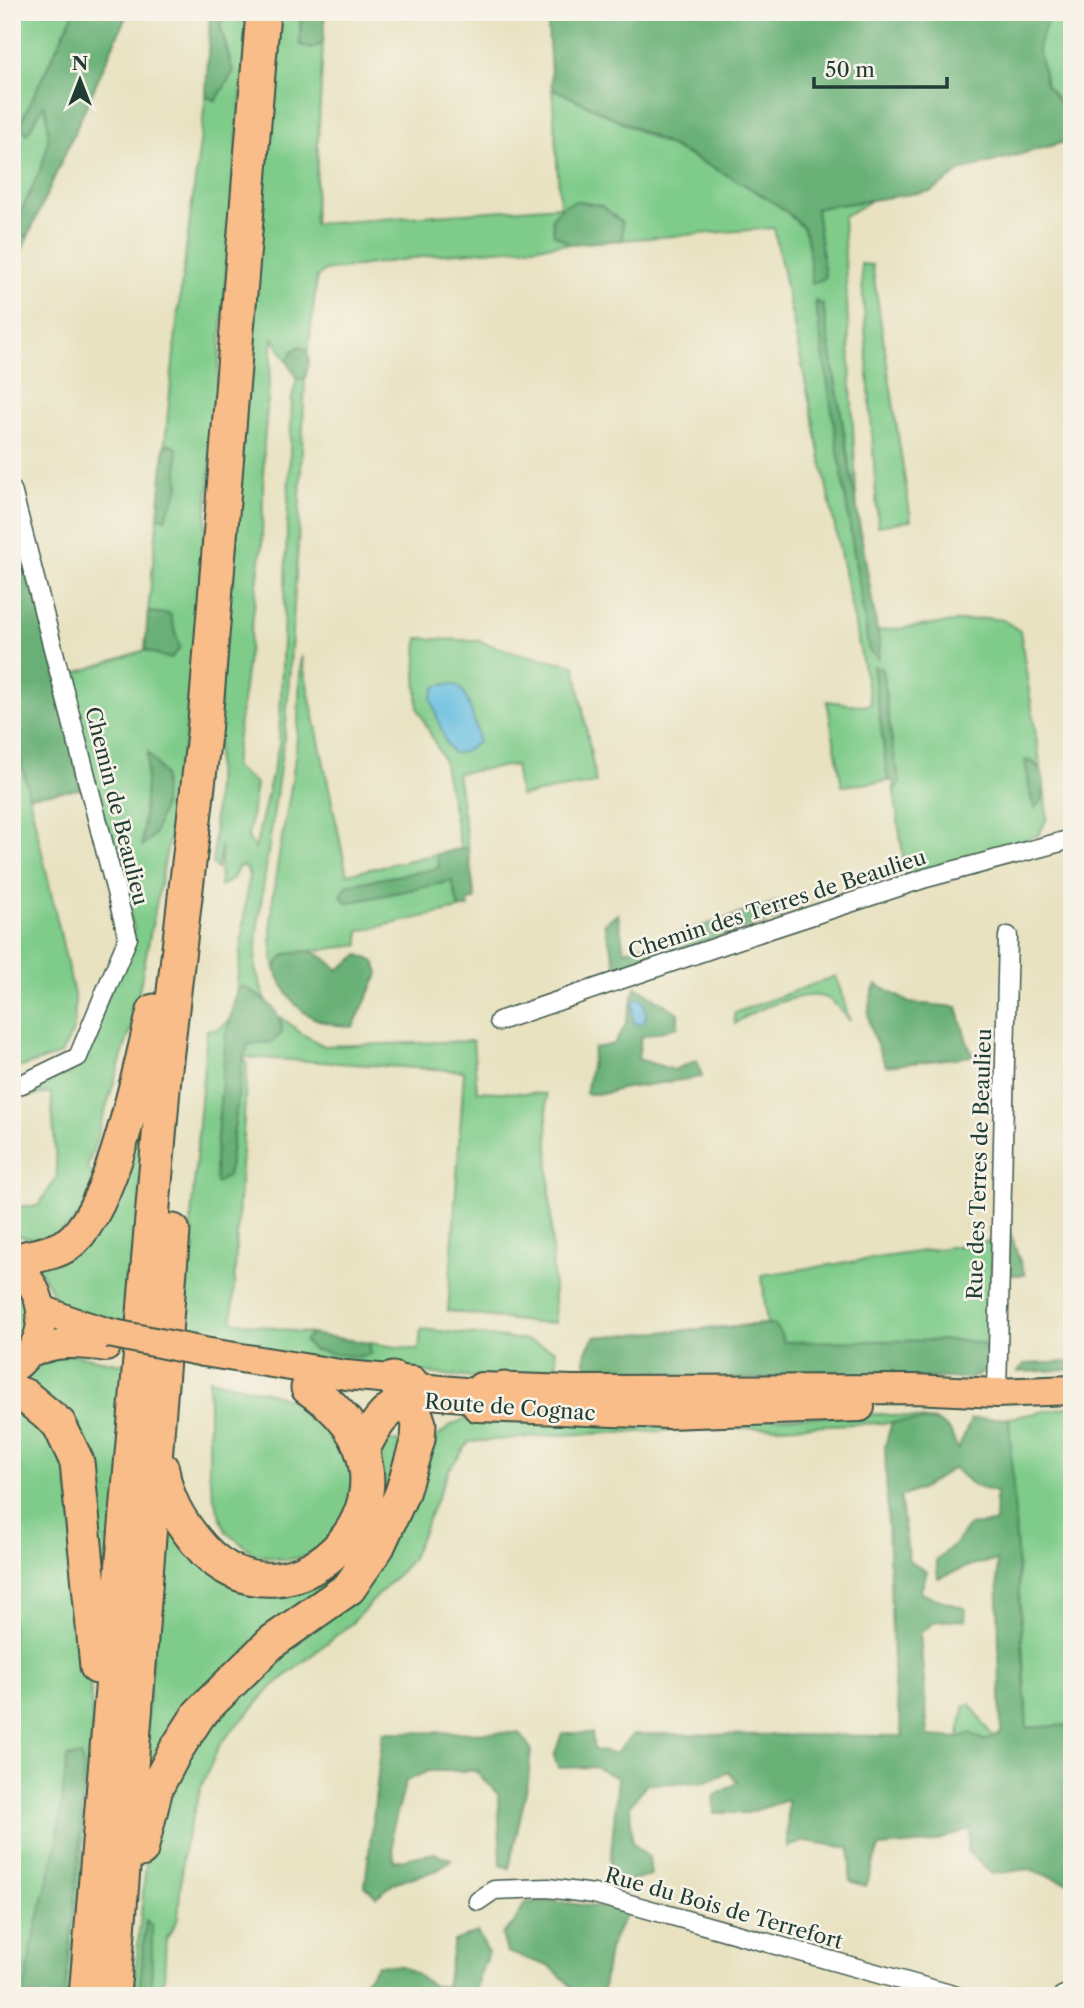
<svg xmlns="http://www.w3.org/2000/svg" width="1084" height="2008" viewBox="0 0 1084 2008" font-family="'Libre Caslon Text',serif">
  <style>
    .green { fill: #7fcc8a; stroke: #4f845f; stroke-width: 2; fill-rule: evenodd }
    .forest { fill: #67b076; stroke: #437655; stroke-width: 2; fill-rule: evenodd }
    .water { fill: #64bde1; stroke: #427d8a; stroke-width: 2 }
    .lines { fill: none; stroke-linecap: round; stroke-linejoin: round }
    .street-casing { stroke: #3d5649; stroke-width: 21 }
    .primary-casing { stroke: #3d5649; stroke-width: 32 }
    .highway-casing { stroke: #3d5649; stroke-width: 37 }
    .street { stroke: #fff; stroke-width: 18 }
    .primary { stroke: #f8bd89; stroke-width: 28 }
    .highway { stroke: #f8bd89; stroke-width: 33 }
    .primary-bridge-casing { stroke: #3d5649; stroke-width: 32; stroke-linecap: butt }
    .primary-bridge { stroke: #f8bd89; stroke-width: 28 }
    .labels { text-anchor: middle; dominant-baseline: central; stroke-width: 5; stroke-linejoin: round; paint-order: stroke }
    .street-label { font-size: 21px; fill: #1f3d34; stroke: #f7f3e8 }
  </style>
  <rect width="100%" height="100%" fill="#f7f3e8"/>
  <filter id="ink" filterUnits="userSpaceOnUse"><feTurbulence type="fractalNoise" baseFrequency=".0143" numOctaves="2"/><feDisplacementMap in="SourceGraphic" scale="14" xChannelSelector="R" yChannelSelector="G"/><feConvolveMatrix kernelMatrix="1 2 1 2 8 2 1 2 1" color-interpolation-filters="sRGB"/></filter>
  <filter id="wash" filterUnits="userSpaceOnUse"><feTurbulence type="fractalNoise" baseFrequency=".00686" numOctaves="4" result="noise"/><feDisplacementMap in="SourceGraphic" scale="28" xChannelSelector="R" yChannelSelector="G"/><feGaussianBlur stdDeviation="1.57" result="paint"/><feColorMatrix in="noise" values="0 0 0 0 0 0 0 0 0 0 0 0 0 0 0 0 0 1.4 0 .05"/><feComposite in="paint" operator="in"/></filter>
  <g filter="url(#wash)">
    <rect width="100%" height="100%" fill="#e8e2c1"/>
    <!-- green -->
    <path class="green" d="M12,12H128L21,252L12,255Z
      M229,12H248L199,605L181,779L133,1021L87,1169L93,1172C91,1183 89,1200 83,1209C66,1236 41,1244 12,1234V1206H38L57,1177L51,1093L12,1098V1088L67,1075L83,1059L134,929L61,678L145,650L170,658V615L148,612L158,516L165,519L177,448L165,443L178,312L206,96L216,101L233,72L220,24ZM148,753L164,775L143,845H142Z
      M276,12H301L300,44L311,49L323,43L314,224L560,206L552,88L732,177L780,206L804,229L825,277L816,208L871,201L843,217L857,510L823,305L815,302L880,648L877,631L988,618L1003,620L1020,631L1041,769L1032,761L1042,801L1044,785L1047,818L1039,835L906,878L894,791L900,782L893,751L882,668L873,667L888,781L842,786L827,701L863,706L871,704L774,228L623,240L622,222L554,234L570,244L435,255L324,271L317,277L308,352L301,346L293,350L287,361L273,338L264,443L262,545L234,767L256,784L248,837L255,849L279,744L292,398L297,378L305,379L298,545L286,724L257,932L255,968L266,1001L243,986L236,992L249,875L246,867L239,866L232,880L220,886L221,846L217,869L213,866L220,678Z
      M1050,12H1072V103L1061,105L1046,84L1038,47Z
      M861,264L872,265L911,520L878,526Z
      M12,490L33,570L15,572L12,547Z
      M418,638L479,641L515,653L575,665L596,783L520,796L515,765L457,773L468,847L461,849L443,759L418,709L416,676Z
      M301,655L347,874L437,854L439,868L347,885V903L452,881L459,909L359,931V945L286,954L275,969C261,907 289,821 295,757C299,723 299,689 301,655Z
      M12,720L75,999L74,1029L61,1054L12,1070Z
      M836,976L850,1021C844,1014 837,1005 830,1000C810,987 752,1009 735,1024L734,1013Z
      M281,1017L302,1034L324,1046L473,1041L477,1091L546,1094L555,1323H534L448,1311L464,1071L243,1057L247,1065L232,1321L311,1334L305,1341L371,1354L369,1343L419,1350L421,1329L525,1340L555,1350L557,1362L552,1373C509,1385 462,1376 419,1372C339,1363 260,1350 181,1336L207,1030L219,1029L230,1019L226,1036L215,1160L216,1182L228,1176L243,1057L249,1044L271,1042L282,1033Z
      M148,1072L134,1328L60,1306L34,1261L108,1213Z
      M991,1241C991,1264 993,1356 985,1370C981,1376 977,1376 971,1378L588,1373C583,1358 584,1350 595,1337L767,1324L762,1275Z
      M12,1272L20,1278L31,1328L12,1356Z
      M71,1354L131,1366L108,1645L85,1466L17,1377L38,1361Z
      M209,1379L267,1392L320,1409L357,1471L343,1528L310,1556L284,1560L255,1554L226,1532L215,1502L209,1474Z
      M12,1403L46,1427L67,1473L87,1644L93,1723L71,1996H12Z
      M1072,1406V1725L1027,1728L1009,1418Z
      M881,1414L937,1421L556,1435L469,1442L449,1470L411,1560L353,1622L271,1688L220,1744L201,1787L184,1846L178,1918L166,1940L163,1996H154L146,1921L139,1996H133L147,1853L157,1809L211,1715L344,1601L434,1440L451,1425L467,1418L752,1419Z
      M378,1438L407,1444L361,1557L140,1795L164,1524L207,1562L320,1573Z
      M970,1704L993,1737L985,1741L970,1734L958,1738L965,1705Z"/>
    <!-- forest -->
    <path class="forest" d="M74,12H128L28,236L12,235C26,188 60,158 44,105L27,134L20,124Z
      M210,12H229L220,25L233,72L216,101L206,96Z
      M301,12H325L323,43L311,49L300,44Z
      M547,12H1050L1038,47L1046,84L1061,105L1072,103V140L963,170L932,191L816,208L825,278L812,284C810,269 810,243 804,230C790,197 594,109 552,88Z
      M576,201L602,206L622,222L623,240L570,244L554,234L552,218L564,205Z
      M815,301L823,305L825,318L880,648L878,659L869,651Z
      M301,346C314,358 308,364 305,379L297,378L287,361L293,350Z
      M165,443L177,448L179,487L165,519L158,516Z
      M12,547L15,572L33,570L81,789L29,796L12,720Z
      M148,612L170,614L180,648L170,659L145,650Z
      M873,666L882,669L893,751L900,782L894,791L893,780L888,781Z
      M148,752L164,775L163,806L154,835L142,846Z
      M1025,760C1047,764 1049,794 1035,808L1031,798Z
      M468,847L475,900L468,901L469,907L459,909L452,881L347,903L341,896L347,885L439,868L437,854Z
      M780,901L781,918L617,969L604,923L618,914L624,951Z
      M311,951L325,958L338,970L359,955L375,962L379,973L353,1027C310,1024 291,1009 275,969C282,950 293,953 311,951Z
      M876,984L910,1003L957,1007L967,1042L973,1056L886,1066C873,1036 860,1017 876,984Z
      M243,986C264,1000 280,1006 282,1033L272,1042L249,1044L243,1057L228,1176L216,1183L215,1160L226,1036L236,992Z
      M636,986L678,1013V1027L641,1037L638,1059L674,1070L697,1060L702,1077L620,1089L603,1094H586L594,1048L614,1044L625,1026Z
      M1006,1223L1025,1275H1004Z
      M768,1324C779,1325 780,1332 784,1342L962,1340L983,1344C993,1359 989,1373 971,1378L615,1380L588,1373C583,1358 584,1350 595,1337Z
      M311,1334L369,1343L371,1354L357,1357L313,1350L304,1341Z
      M1072,1362V1370L1018,1372L1024,1364Z
      M1009,1418L1027,1728L1072,1725V1884L1028,1869L992,1874L967,1851L971,1828L930,1843L879,1847L866,1886L850,1881V1848L806,1841L787,1847L788,1800L747,1813H714V1796L738,1782L729,1772L706,1782L647,1784L630,1805L632,1842L649,1858L651,1875L608,1886L618,1778L595,1767L558,1768L554,1756L562,1733H592L594,1750L615,1754L633,1734L903,1736L894,1688L885,1446L892,1422L937,1421L950,1431L958,1450L971,1419ZM954,1468L974,1486L996,1492L995,1523L969,1525L955,1544L936,1560L938,1578L975,1564L997,1561L1001,1732L985,1741L970,1733L958,1738L928,1736L920,1633L936,1621L965,1620L966,1609L920,1593L927,1572L909,1561L900,1497L921,1489Z
      M383,1732L520,1733L531,1749L528,1782L509,1868L501,1865L498,1794L475,1771H428L406,1781L392,1831L394,1861L434,1853L451,1859L438,1870L396,1882L376,1897L365,1886Z
      M80,1756L84,1766L80,1846L65,1996H24L31,1948L57,1843L67,1757Z
      M553,1901L627,1911L609,1949L602,1996H569L571,1986L551,1967L507,1952L502,1934L514,1923L525,1903Z
      M146,1920L152,1926V1983L154,1996H139Z
      M477,1932L488,1952L473,1996H352L378,1965L402,1966L434,1986L446,1987L454,1941Z"/>
    <!-- water -->
    <path class="water" d="M446,684C451,684 457,684 461,689C468,697 478,731 478,742L464,752L453,753L446,743L431,699L435,687Z
      M638,998L643,999L646,1012L645,1021L639,1025L633,1022V1001Z"/>
  </g>
  <g filter="url(#ink)">
    <g class="lines">
      <defs>
        <path id="street" d="M12,490L128,938L78,1057L22,1084L12,1085
          M499,1021L743,938L926,878L1072,839
          M997,1393L1008,936
          M478,1901L494,1890L548,1888L594,1894L957,1996
          M1062,1996L1072,1992"/>
        <path id="primary" d="M12,1262C49,1291 53,1341 12,1369
          M41,1309L73,1322L109,1333
          M204,1352L346,1375L413,1381
          M29,1354C55,1341 78,1343 106,1347
          M481,1387L573,1390L914,1389L997,1393L1072,1390
          M477,1407L667,1414L860,1407"/>
        <path id="highway" d="M13,1262C30,1255 53,1255 68,1244C113,1212 140,1066 154,1011
          M393,1379L406,1399L413,1390L481,1396L504,1389
          M12,1391L25,1396L59,1424L77,1462L97,1667
          M162,1469C166,1498 178,1519 196,1541C287,1656 457,1485 308,1388
          M141,1850L156,1788L176,1750L199,1714L272,1642L349,1588L378,1546L402,1493L418,1439L419,1424L414,1409L406,1399C382,1413 375,1425 363,1449
          M86,1996L164,1077L204,734L263,12
          M113,1996L173,1231"/>
      </defs>
      <!-- street casing -->
      <use href="#street" class="street-casing"/>
      <!-- primary casing -->
      <use href="#primary" class="primary-casing"/>
      <!-- highway casing -->
      <use href="#highway" class="highway-casing"/>
      <!-- street -->
      <use href="#street" class="street"/>
      <!-- primary -->
      <use href="#primary" class="primary"/>
      <!-- highway -->
      <use href="#highway" class="highway"/>
      <defs>
        <path id="primary-bridge" d="M109,1333L204,1352"/>
      </defs>
      <!-- primary-bridge casing -->
      <use href="#primary-bridge" class="primary-bridge-casing"/>
      <!-- primary-bridge -->
      <use href="#primary-bridge" class="primary-bridge"/>
    </g>
  </g>
  <g class="labels">
    <!-- street labels -->
    <g class="street-label">
      <text transform="translate(117 806) rotate(76)">Chemin de Beaulieu</text>
      <text transform="translate(777 904) rotate(-18)">Chemin des Terres de Beaulieu</text>
      <text transform="translate(979 1164) rotate(-88)">Rue des Terres de Beaulieu</text>
      <text transform="translate(510 1407) rotate(4)">Route de Cognac</text>
      <text transform="translate(724 1908) rotate(16)">Rue du Bois de Terrefort</text>
    </g>
  </g>
  <!-- margin -->
  <rect width="1084" height="2008" fill="none" stroke="#f7f3e8" stroke-width="42"/>
  <!-- north arrow -->
  <g transform="translate(80 80)" stroke="#f7f3e8" stroke-width="5" paint-order="stroke">
  <path d="M0-5L12 26L0 18L-12 26Z" fill="#1f3d34"/>
  <text y="-10" font-size="19" font-weight="bold" text-anchor="middle" fill="#1f3d34">N</text>
  </g>
  <!-- scale -->
  <path d="M814 77v10h133v-10" fill="none" stroke="#1f3d34" stroke-width="3.5"/>
  <text x="825" y="77" font-size="21" fill="#1f3d34" stroke="#f7f3e8" stroke-width="5" paint-order="stroke">50 m</text>
</svg>
